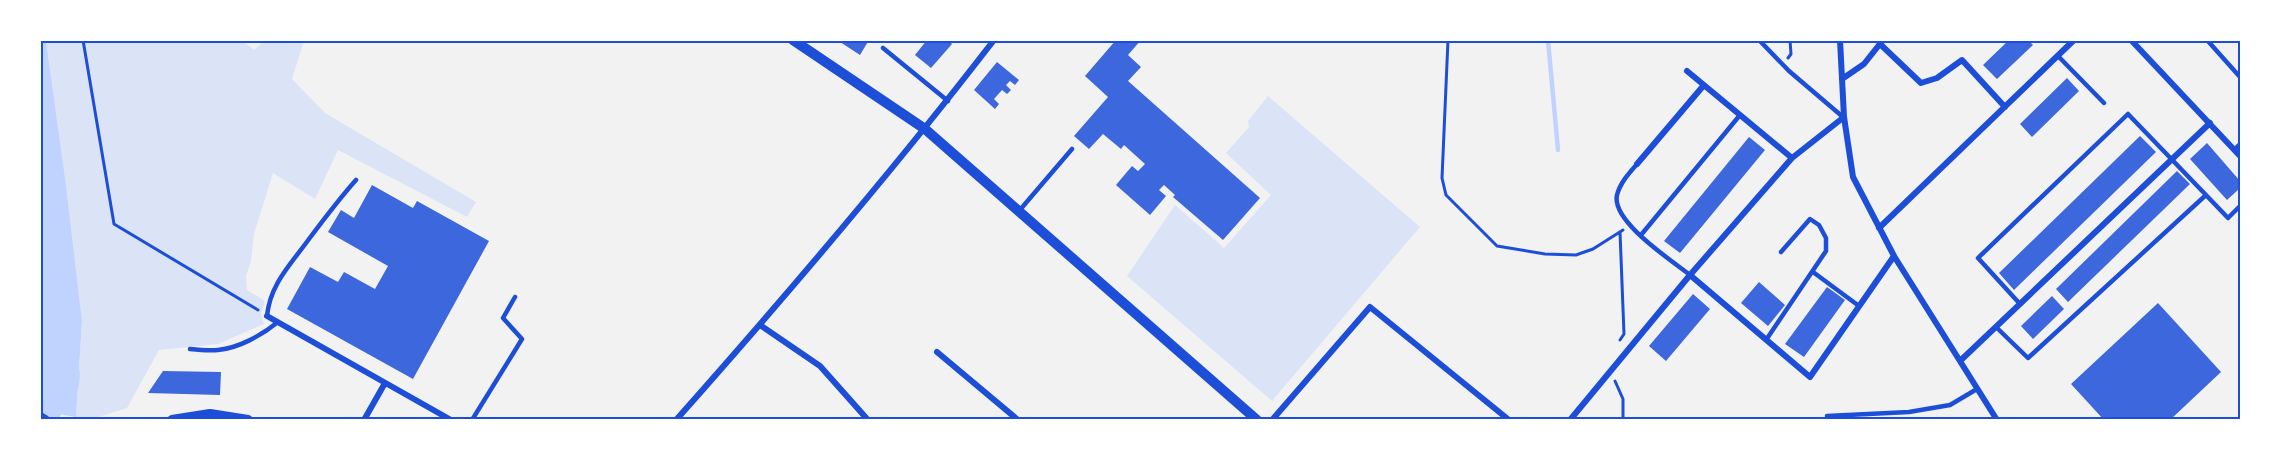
<svg xmlns="http://www.w3.org/2000/svg" width="2281" height="460" viewBox="0 0 2281 460" font-family="Ubuntu,sans-serif">
  <style>
    .green { fill: #dbe4f7 }
    .water { fill: #bfd3fe }
    .lines { fill: none; stroke-linecap: round; stroke-linejoin: round }
    .stream { stroke: #bfd3fe; stroke-width: 4.5 }
    .river { stroke: #bfd3fe; stroke-width: 28 }
    .building { fill: #3d67dc }
    .path { stroke: #1d4ed8; stroke-width: 3 }
    .service { stroke: #1d4ed8; stroke-width: 4.5 }
    .minor { stroke: #1d4ed8; stroke-width: 6 }
    .tertiary { stroke: #1d4ed8; stroke-width: 10 }
    .neatline { fill: none; stroke: #1d4ed8; stroke-width: 2 }
  </style>
  <rect width="100%" height="100%" fill="#f2f2f2"/>
  <!-- green -->
  <path class="green" d="M46,41H243L254,50L264,41H304L292,79L325,113L476,202L467,217L338,150L315,199L273,173L254,234L251,261L246,276L247,290L265,301L261,314L264,324L218,344L159,350L127,408L92,419L76,417L82,321L66,185Z
    M1268,96L1420,227L1272,401L1127,276L1175,205L1224,248L1271,195L1226,153L1249,127L1248,121Z"/>
  <!-- water -->
  <path class="water" d="M40,41H46L66,185L82,321L76,417L59,414L41,401Z"/>
  <g class="lines">
    <!-- stream -->
    <path class="stream" d="M1548,40L1558,150"/>
    <!-- river -->
    <path class="river" d="M41,420L65,383L66,374"/>
  </g>
  <!-- building -->
  <path class="building" d="M837,40H869L860,55Z
    M927,40H948L952,44L931,68L915,55Z
    M1116,40H1141L1128,55L1141,67L1128,81L1260,198L1223,240L1173,197L1175,195L1164,185L1159,190L1166,196L1150,215L1116,185L1132,166L1138,171L1145,164L1124,145L1121,149L1103,134L1089,149L1074,136L1108,97L1085,76Z
    M2009,40H2028L2033,45L1997,79L1983,65Z
    M997,62L1019,80L1015,85L1010,81L1006,85L1011,90L1007,94L1002,90L994,99L999,104L995,109L974,90Z
    M2067,78L2079,91L2032,137L2020,124Z
    M2140,136L2156,152L2014,290L1999,273Z
    M1749,137L1765,150L1680,253L1664,241Z
    M2207,143L2240,181V188L2227,200L2190,159Z
    M2177,171L2190,184L2068,302L2056,289Z
    M372,185L413,208L417,201L489,241L413,379L287,309L310,267L338,282L344,272L375,289L388,266L328,232L341,210L354,218Z
    M1759,282L1785,305L1768,326L1741,303Z
    M1827,287L1845,300L1804,357L1785,344Z
    M1693,294L1710,309L1666,361L1649,346Z
    M2052,296L2064,309L2033,339L2021,326Z
    M2158,303L2221,372L2170,420H2104L2071,384Z
    M163,371L221,372L220,395L148,393Z"/>
  <g class="lines">
    <!-- path -->
    <path class="path" d="M83,40L114,224L258,310
      M1448,40L1442,178L1446,195L1497,246L1545,254L1576,255L1593,249L1623,230
      M1788,58L1791,54L1790,40
      M1620,340L1624,334L1620,232
      M1615,381L1623,399V420"/>
    <!-- service -->
    <path class="service" d="M1759,40L1789,71L1843,117
      M2207,40L2240,77
      M883,48L948,101
      M2058,56L2104,103
      M2234,150L2240,144
      M1637,164C1629,173 1620,183 1617,195C1611,221 1671,260 1690,275
      M1019,211L1072,149
      M1641,235L1740,115
      M1813,272L1859,306
      M2020,304L1978,258L2128,114L2206,195
      M267,316C270,284 291,264 309,239C324,219 339,199 356,180
      M1996,327L2028,358L2206,195L2228,218L2240,206
      M1766,340L1826,251V238L1819,225L1810,219L1781,252
      M190,349C199,350 209,351 218,350C239,348 262,335 278,322
      M1827,416L1909,412L1950,405L1977,389
      M472,420L522,339L503,318L515,297"/>
    <!-- minor -->
    <path class="minor" d="M1840,40L1844,117L1853,177L1894,256L1997,420
      M2131,40L2240,156
      M1880,44L1921,83L1937,78L1962,60L2005,107
      M1687,71L1792,158
      M1842,79L1864,64L1883,40
      M1637,164L1704,85
      M1879,228L2074,40
      M1690,275L1810,377L1894,256
      M267,316L451,420
      M760,325L820,366L868,420
      M937,352L1018,420
      M1960,361L2210,123
      M364,420L385,383
      M676,420C786,296 893,171 994,40
      M1272,420L1370,307L1509,420
      M1570,420L1690,275L1792,158L1844,117"/>
    <!-- tertiary -->
    <path class="tertiary" d="M793,40L925,129L1257,420
      M40,417L45,420
      M172,420L210,414L248,420"/>
  </g>
  <!-- border -->
  <rect width="2281" height="460" fill="none" stroke="#ffffff" stroke-width="84"/>
  <rect x="42" y="42" width="2197" height="376" class="neatline"/>
</svg>
